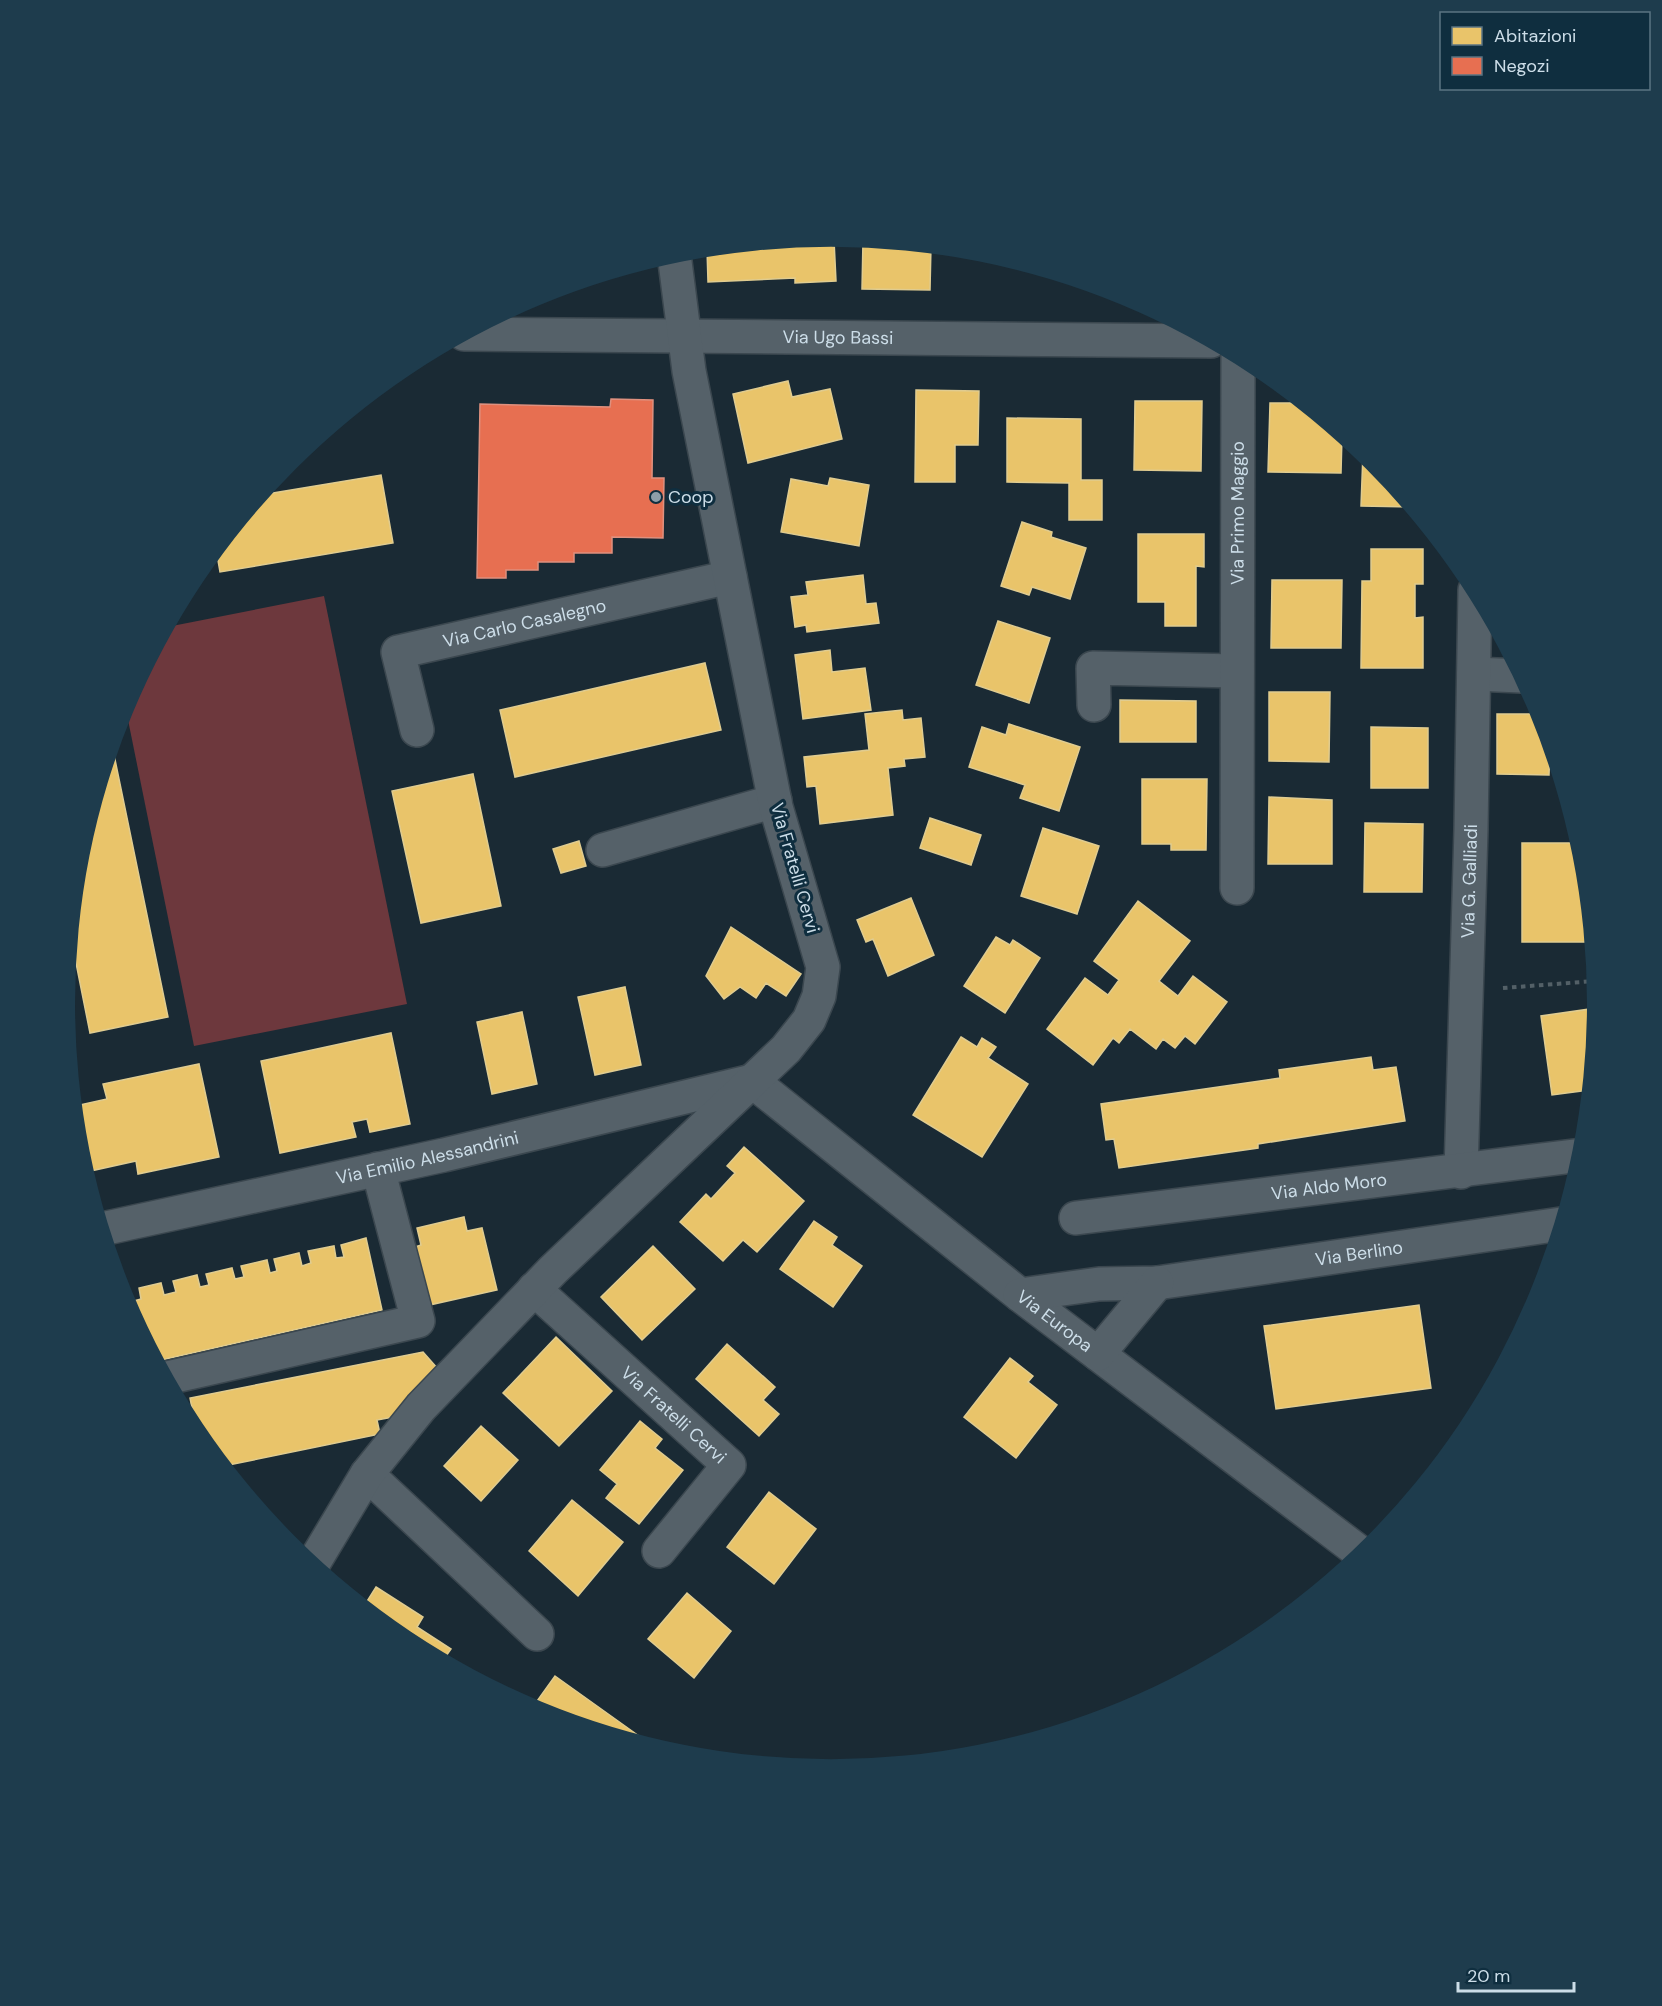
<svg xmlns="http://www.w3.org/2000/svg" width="1662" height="2006" viewBox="0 0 1662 2006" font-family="'DM Sans',sans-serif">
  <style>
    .green { fill: #6d383d }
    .homes { fill: #e9c46a; stroke: #e0cc90; stroke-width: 1.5 }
    .shops { fill: #e76f51; stroke: #df907e; stroke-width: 1.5 }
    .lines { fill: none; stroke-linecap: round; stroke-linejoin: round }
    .minor-casing { stroke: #3b474f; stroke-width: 36 }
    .path { stroke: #536067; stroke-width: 4; stroke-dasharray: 4.5 4.5; stroke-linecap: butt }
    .minor { stroke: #556169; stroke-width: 33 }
    .poi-dot { fill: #8e9ea9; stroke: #0f2e3f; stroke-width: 2 }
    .labels { text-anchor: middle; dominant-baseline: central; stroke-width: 6; stroke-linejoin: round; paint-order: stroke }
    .street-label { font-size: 18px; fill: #ccdde8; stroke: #0f2e3f }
    .poi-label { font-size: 18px; fill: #ccdde8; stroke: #0f2e3f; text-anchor: start }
  </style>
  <rect width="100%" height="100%" fill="#1a2a34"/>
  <!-- green -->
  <path class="green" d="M324,596L407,1004L194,1046L125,705L167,627Z"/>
  <!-- homes -->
  <path class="homes" d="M795,240H834L836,281L795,283V278L708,282L707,249Z
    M863,240L931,246L930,290L862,289Z
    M788,381L792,397L830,389L842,439L748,463L733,394Z
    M916,390L979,391L978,445H955V482H915Z
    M1135,401H1202L1201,471L1134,470Z
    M1270,403H1303L1342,436L1341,473L1268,472Z
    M1007,418L1081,419V480H1102V520H1069V483L1007,482Z
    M1363,453L1373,461L1411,507L1361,506Z
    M381,475L393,543L220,572L216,549L261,495Z
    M830,478L869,485L859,546L781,532L791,479L828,486Z
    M1022,522L1052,532L1051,537L1086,548L1070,599L1032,587L1029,595L1001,586Z
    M1138,534H1204V567L1196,566V626H1165V602H1138Z
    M1371,549H1423V584H1415V618L1423,617V668H1361L1362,581H1371Z
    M863,575L866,604L876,603L879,623L807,632L806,625L795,627L791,597L808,595L806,582Z
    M1272,580H1342L1341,648H1271Z
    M998,621L1050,638L1029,703L976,685Z
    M830,650L832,672L865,668L871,710L803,719L795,655Z
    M705,663L721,730L515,777L500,710Z
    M1269,692H1330L1329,762L1269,761Z
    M1120,700L1196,701V742H1120Z
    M902,710L903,720L921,718L925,757L904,759L905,766L888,768L893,815L820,824L816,786L807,787L804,757L869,750L865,714Z
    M1497,714H1541L1550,744L1549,775L1497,774Z
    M1009,724L1080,747L1059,811L1020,798L1025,785L969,767L982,727L1006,735Z
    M1371,727L1428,728V788H1371Z
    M112,745L168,1017L90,1033L71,938L79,853Z
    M473,774L501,906L421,923L392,791Z
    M1142,779H1207L1206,850H1171V844H1142Z
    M1269,797L1332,800V864H1268Z
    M930,818L981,835L971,865L920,848Z
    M1365,823L1423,824L1422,892H1364Z
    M1043,828L1099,846L1077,914L1021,896Z
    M579,841L586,866L561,873L553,849Z
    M1522,843H1579L1591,942H1522Z
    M911,898L934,955L888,976L873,939L866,942L857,920Z
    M1138,901L1190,941L1159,981L1178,996L1193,976L1227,1002L1195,1044L1185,1036L1175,1048L1163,1039L1156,1049L1130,1029L1119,1043L1113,1038L1093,1065L1047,1029L1085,978L1108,995L1119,980L1094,961Z
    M731,927L801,974L786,996L766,983L756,998L740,987L724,999L706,976Z
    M996,937L1010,945L1013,940L1040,958L1005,1013L964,986Z
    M625,987L641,1065L595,1075L578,997Z
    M1597,1008L1589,1090L1552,1095L1541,1016Z
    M522,1012L537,1084L492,1094L477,1022Z
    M391,1033L410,1124L370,1132L367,1119L352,1122L356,1137L280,1153L261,1061Z
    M961,1037L977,1047L982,1038L996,1047L988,1058L1028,1084L982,1157L913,1115Z
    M1371,1057L1373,1070L1396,1067L1405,1121L1258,1144V1148L1119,1168L1114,1139L1106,1140L1101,1104L1280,1078L1279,1070Z
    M199,1064L219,1157L138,1174L136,1161L86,1172L75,1106L107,1099L103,1084Z
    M744,1147L804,1201L757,1252L743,1240L723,1261L680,1222L706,1194L711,1199L735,1173L727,1166Z
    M464,1217L467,1231L482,1228L497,1290L425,1306L412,1248L421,1245L417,1228Z
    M814,1221L837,1237L832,1245L862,1266L833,1307L780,1269Z
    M366,1238L382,1310L157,1361L134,1317L130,1302L141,1299L139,1288L161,1283L164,1295L176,1292L173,1281L197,1275L200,1287L209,1285L206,1274L232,1268L235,1279L244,1277L241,1266L267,1260L270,1273L277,1271L274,1259L299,1253L302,1266L311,1263L308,1251L334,1246L336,1258L344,1257L341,1245Z
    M653,1246L695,1289L642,1340L601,1297Z
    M1419,1305L1431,1388L1276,1409L1264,1326Z
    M556,1337L612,1391L559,1446L503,1393Z
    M727,1344L775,1387L763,1400L779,1414L759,1436L696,1379Z
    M423,1352L438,1369L393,1417L377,1420L380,1434L224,1466L197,1433L190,1398Z
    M1010,1358L1033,1376L1028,1382L1057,1405L1016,1458L964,1417Z
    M640,1421L662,1439L655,1448L683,1470L639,1524L606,1498L617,1484L600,1470Z
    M481,1426L518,1460L481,1501L444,1466Z
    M769,1492L816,1529L774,1584L727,1547Z
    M572,1500L623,1542L578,1596L529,1551Z
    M376,1587L423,1617L417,1627L451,1649L446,1656L482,1679L481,1681L405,1640L364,1606Z
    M687,1593L731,1631L694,1678L648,1639Z
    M555,1676L653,1746L532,1708Z"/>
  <!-- shops -->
  <path class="shops" d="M611,399L653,400L652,478H664L663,538L612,537V553H574V562H538V570H506V578H477L480,404L610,407Z"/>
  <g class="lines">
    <defs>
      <g id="minor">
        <path id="s1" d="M464,334L1211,341"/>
        <path d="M1474,674L1521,676"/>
        <path d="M1094,705L1093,668L1237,671"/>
        <path id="s2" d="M417,730L398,652L730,577"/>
        <path d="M603,850L775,801"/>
        <path id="s3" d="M1237,888L1238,356"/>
        <path id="s4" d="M1461,1172L1471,829L1475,590"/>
        <path id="s5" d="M1076,1218L1582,1155"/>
        <path id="s6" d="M102,1229L444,1155L752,1081L1020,1295L1362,1554"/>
        <path id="s7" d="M534,1289L729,1465L659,1551"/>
        <path id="s8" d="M1020,1295L1099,1284L1157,1283L1561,1224"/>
        <path d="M1098,1354L1157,1283"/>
        <path d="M167,1378L418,1321L378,1169"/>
        <path d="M367,1474L537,1634"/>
        <path d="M313,1564L367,1474L421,1407L553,1270L786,1049L809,1020L819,996L823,967L776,807L689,371L674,254"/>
      </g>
    </defs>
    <!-- minor casing -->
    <use href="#minor" class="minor-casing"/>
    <!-- path -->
    <path class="path" d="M1503,988L1595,981"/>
    <!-- minor -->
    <use href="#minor" class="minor"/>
  </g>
  <!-- markers -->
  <circle class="poi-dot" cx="656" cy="497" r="6"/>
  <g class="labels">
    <!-- street labels -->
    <g class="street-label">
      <text stroke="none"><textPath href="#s1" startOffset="374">Via Ugo Bassi</textPath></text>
      <text stroke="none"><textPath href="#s3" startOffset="375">Via Primo Maggio</textPath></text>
      <text stroke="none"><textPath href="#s2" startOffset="210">Via Carlo Casalegno</textPath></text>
      <text transform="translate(795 868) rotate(74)">Via Fratelli Cervi</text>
      <text stroke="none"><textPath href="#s4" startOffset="291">Via G. Galliadi</textPath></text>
      <text stroke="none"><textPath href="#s6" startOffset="333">Via Emilio Alessandrini</textPath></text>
      <text stroke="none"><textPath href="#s5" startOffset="255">Via Aldo Moro</textPath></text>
      <text stroke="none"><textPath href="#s8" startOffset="342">Via Berlino</textPath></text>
      <text stroke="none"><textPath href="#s6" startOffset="1053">Via Europa</textPath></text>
      <text stroke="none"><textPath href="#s7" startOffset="188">Via Fratelli Cervi</textPath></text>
    </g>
    <!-- poi labels -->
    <g class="poi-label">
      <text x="668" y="497">Coop</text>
    </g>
  </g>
  <!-- crop -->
  <path d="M0 0H1662V2006H0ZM75 1003a756 756 0 1 1 1512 0a756 756 0 1 1-1512 0Z" fill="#1e3c4d" fill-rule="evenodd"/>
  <!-- legend -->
  <rect x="1440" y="12" width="210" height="78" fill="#0f2e3f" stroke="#5b7483" stroke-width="1.5"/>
  <rect x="1452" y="27" width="30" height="18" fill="#e9c46a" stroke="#5b7483" stroke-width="1.5"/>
  <text x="1494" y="42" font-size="18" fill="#ccdde8">Abitazioni</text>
  <rect x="1452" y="57" width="30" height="18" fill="#e76f51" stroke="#5b7483" stroke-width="1.5"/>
  <text x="1494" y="72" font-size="18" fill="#ccdde8">Negozi</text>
  <!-- scale -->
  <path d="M1458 1982v9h116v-9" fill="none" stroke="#ccdde8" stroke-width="3"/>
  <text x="1467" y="1982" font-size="18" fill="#ccdde8" stroke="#0f2e3f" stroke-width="4.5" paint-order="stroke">20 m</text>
</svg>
